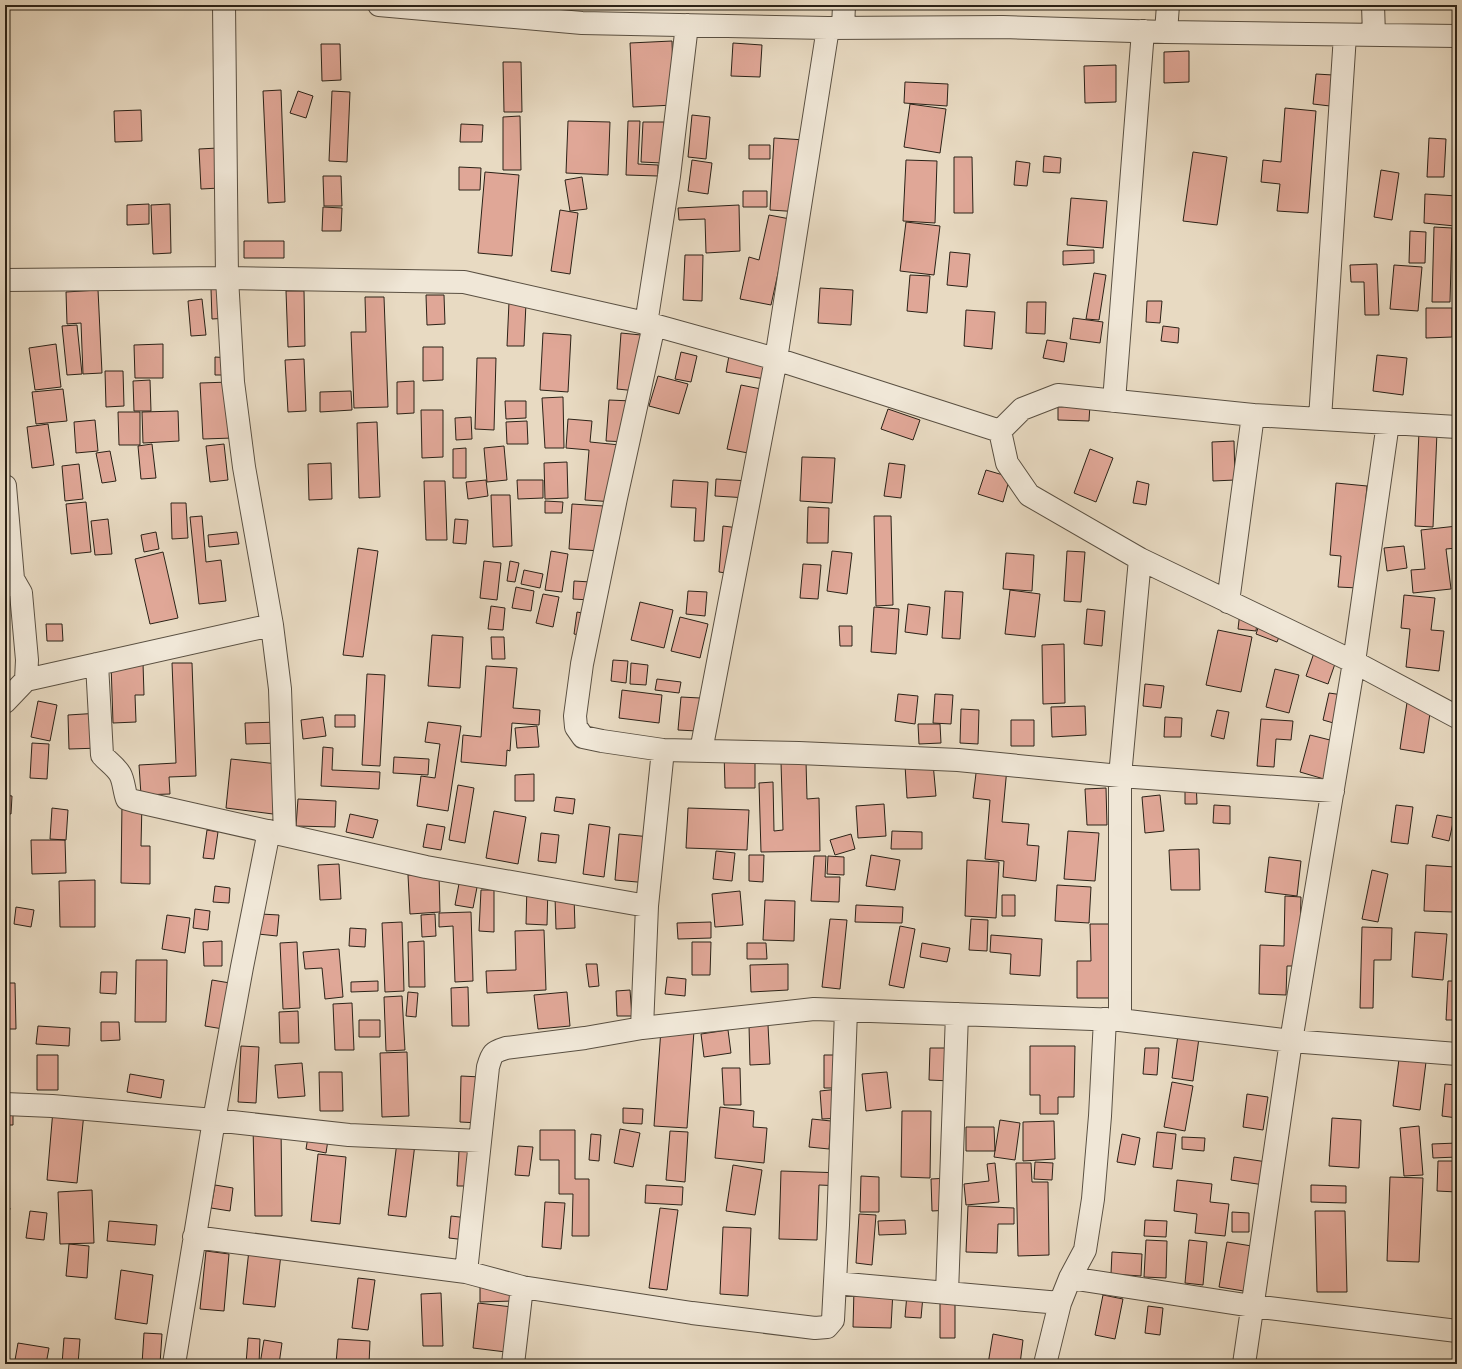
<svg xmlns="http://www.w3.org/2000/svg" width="1462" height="1369" viewBox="0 0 1462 1369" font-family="'Libre Caslon Text',serif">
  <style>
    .building { fill: #e0a797; stroke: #2b2217 }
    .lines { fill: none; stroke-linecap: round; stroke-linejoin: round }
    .minor-casing { stroke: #5a5042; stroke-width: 24 }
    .minor { stroke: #f0e7d7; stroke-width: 22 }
  </style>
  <rect width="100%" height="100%" fill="#e8dac2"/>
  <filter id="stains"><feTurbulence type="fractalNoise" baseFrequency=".005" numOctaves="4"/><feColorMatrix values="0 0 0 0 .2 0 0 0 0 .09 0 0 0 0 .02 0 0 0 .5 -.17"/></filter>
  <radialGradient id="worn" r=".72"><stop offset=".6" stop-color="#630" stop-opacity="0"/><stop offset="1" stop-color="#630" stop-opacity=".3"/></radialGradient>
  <!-- building -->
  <path class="building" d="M672,41L674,105L633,107L630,43Z
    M733,43L762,45L760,77L731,76Z
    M321,44H340L341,80L322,81Z
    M1189,51V82L1164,83V52Z
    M503,62H521L522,112H504Z
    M1116,65V102L1085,103L1084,66Z
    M1316,74L1333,75L1330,106L1313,104Z
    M905,82L948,84L947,106L904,103Z
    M281,90L285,202L268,203L263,91Z
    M298,91L313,96L306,118L290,113Z
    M332,91L350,92L347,162L329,161Z
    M910,104L946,109L940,153L904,147Z
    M1285,108L1316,111L1308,213L1277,211L1280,184L1261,182L1263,160L1281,162Z
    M141,110L142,141L115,142L114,111Z
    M692,115L710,117L706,159L688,157Z
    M520,116L521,170H503V117Z
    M568,121L610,122L608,175L566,173Z
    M628,121H640L638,164L658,165V176L626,175Z
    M643,122H664L662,163L641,162Z
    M461,124L483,125L482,142H460Z
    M774,138L805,140L801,212L770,210Z
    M1429,138L1446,139L1444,177H1427Z
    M749,145H770V159H749Z
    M218,148L220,188L201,189L199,149Z
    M1193,152L1227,157L1217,225L1183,221Z
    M1044,156L1061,158L1060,173L1043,172Z
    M954,157H972L973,213H954Z
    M692,160L712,163L708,194L688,191Z
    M906,160L937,161L935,223L903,221Z
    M1016,161L1030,163L1027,186L1014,185Z
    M459,167L481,168L480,190H459Z
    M1381,170L1399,173L1392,220L1374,217Z
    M485,172L519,175L512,256L478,253Z
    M323,176H341L342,206H324Z
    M582,177L587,209L570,211L565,180Z
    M743,191H767V207H743Z
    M1425,194L1457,196L1455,226L1424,223Z
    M1071,198L1107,201L1103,248L1067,245Z
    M149,204V224L127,225V205Z
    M170,204L171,253L153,254L151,205Z
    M739,205L740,251L706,253L705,219L679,220L678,208Z
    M323,207L342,208L341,231H322Z
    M560,210L578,213L570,274L551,271Z
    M769,215L790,219L771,305L740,299L749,257L759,260Z
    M906,222L940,226L934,275L900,271Z
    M1434,227L1452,228L1450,302H1432Z
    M1410,231L1426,232L1425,263H1409Z
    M244,241H284V258H244Z
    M1094,250V263L1063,265V251Z
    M950,252L970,254L967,287L947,285Z
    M685,255H703L702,301L683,300Z
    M1377,264L1379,315H1365L1364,282H1351L1350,265Z
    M1394,265L1422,267L1418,311L1390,309Z
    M1094,273L1106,275L1099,320L1086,319Z
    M910,275L930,276L927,313L907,311Z
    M227,288L228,318L212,319L211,289Z
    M820,288L853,290L851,325L818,323Z
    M98,290L102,373L83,374L81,323L67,324L66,292Z
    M286,291H304L305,346L288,347Z
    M426,295H444L445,324L427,325Z
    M365,297H384L388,407L354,408L351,332H366Z
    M202,299L206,335L191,336L188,301Z
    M1147,301H1162L1160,323L1146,322Z
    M509,302L526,303L524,346H507Z
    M1027,302H1046L1045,334L1026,333Z
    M1426,308H1452V337L1426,338Z
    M966,310L995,312L992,349L964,346Z
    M1073,318L1103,322L1100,343L1070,339Z
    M77,325L82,374L67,375L62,326Z
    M1163,326L1179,328L1178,343L1161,341Z
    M543,333L571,335L568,392L540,390Z
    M621,333L641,335L637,391L617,389Z
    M1047,340L1067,343L1064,362L1043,358Z
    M56,344L61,387L35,390L29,348Z
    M163,344V378H135L134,345Z
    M423,347H443V380L423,381Z
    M730,350L774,358L770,380L726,372Z
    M681,352L697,356L691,382L675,379Z
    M1377,355L1407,358L1403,395L1373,391Z
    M215,357L230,358V375H215Z
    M477,358H496L494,430L475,429Z
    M304,359L306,411L288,412L285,360Z
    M105,371H123L124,406L106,407Z
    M658,376L688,384L679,414L649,406Z
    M150,380L151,411H134L133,381Z
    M414,381V413L397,414V382Z
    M230,382L233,438L203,439L200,383Z
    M741,385L761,389L748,453L727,449Z
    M63,389L67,421L36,424L32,392Z
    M351,391L352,410L320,412V392Z
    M563,397L564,448H545L542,398Z
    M609,400L632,401L630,442L606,441Z
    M505,401H526V418L506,419Z
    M1058,402L1090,404L1089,421L1058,420Z
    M888,409L920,420L913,440L881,429Z
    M421,410H443V457L422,458Z
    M178,411L179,441L143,443L142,412Z
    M118,412H140V445H119Z
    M471,417L472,439L456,440L455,418Z
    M568,419L592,421L590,442L620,445L614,502L585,500L589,450L566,448Z
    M95,420L98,451L76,453L74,422Z
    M527,421L528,444H507L506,422Z
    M377,422L380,497L359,498L357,423Z
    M48,424L54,465L32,468L27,427Z
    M1419,431L1437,432L1433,527L1415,526Z
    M1234,441L1235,480L1213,481L1212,442Z
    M152,444L156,478L141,479L138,446Z
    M224,444L228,480L210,482L206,446Z
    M504,446L507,480L487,482L484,448Z
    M466,448V478H453V449Z
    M1090,449L1113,458L1096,502L1074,493Z
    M110,451L116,481L102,483L96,453Z
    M802,457L835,458L832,503L800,501Z
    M567,462L568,498L545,499L544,463Z
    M331,463L332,499L309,500L308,464Z
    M889,463L905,465L901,498L884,496Z
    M79,464L83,499L65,501L62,466Z
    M986,470L1010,477L1003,502L978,494Z
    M716,479L749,481L748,498L715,496Z
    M486,480L488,496L468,499L466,482Z
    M517,480H543V498L518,499Z
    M673,480L708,482L704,541H694L696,508L671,507Z
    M424,481H445L447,540H426Z
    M1137,481L1149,484L1146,505L1133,503Z
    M1336,483L1367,486L1358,588L1338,587L1341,556L1330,555Z
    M491,495H510L512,546L493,547Z
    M545,501L563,502L562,513H545Z
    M86,502L91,552L71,554L66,504Z
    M171,503H186L188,538L172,539Z
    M572,504L604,506L601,551L569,549Z
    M808,507L829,508L828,543H807Z
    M202,516L206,562L221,560L226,601L199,604L190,517Z
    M874,516H891L893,605L876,606Z
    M108,519L112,554L95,555L91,521Z
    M455,519L468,520L466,544L453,543Z
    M723,526L739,528L734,574L719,572Z
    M1457,526V548L1446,549L1451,589L1413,593L1411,570L1425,569L1421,530Z
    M156,532L159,549L144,552L141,535Z
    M237,532L239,544L209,547L208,535Z
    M1404,546L1407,568L1387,571L1384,548Z
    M358,548L378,551L363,657L343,655Z
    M551,551L568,554L562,592L545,590Z
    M832,551L852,553L847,594L827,591Z
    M1067,551L1085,552L1081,602L1064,601Z
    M163,552L178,618L150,624L135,559Z
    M1006,553L1034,555L1032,591L1003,589Z
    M484,561L501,563L497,600L480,598Z
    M510,561L519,563L515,582L507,581Z
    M803,564L821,565L818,599L800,598Z
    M524,570L543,574L540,588L521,584Z
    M574,581L591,582L590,600L573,599Z
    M516,587L534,591L531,611L512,608Z
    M1010,590L1040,594L1035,637L1005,634Z
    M688,591L707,592L705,616L686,614Z
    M945,591L963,592L960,639L942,638Z
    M543,594L559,597L553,627L536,623Z
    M1404,595L1435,598L1431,630L1444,631L1439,671L1406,667L1410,629L1401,628Z
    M640,602L673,610L664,648L631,640Z
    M1241,603L1259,605L1256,631L1238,629Z
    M908,604L930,607L927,635L905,632Z
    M491,606L505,608L503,630L488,629Z
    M874,607L899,609L896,654L871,652Z
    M1087,609L1105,611L1102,646L1084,644Z
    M577,612L587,614L584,636L574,634Z
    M680,617L708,624L700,658L671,651Z
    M1261,619L1283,627L1277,642L1256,634Z
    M46,624H62L63,641H47Z
    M839,626H852V646H840Z
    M1218,630L1252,637L1241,692L1206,685Z
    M432,635L463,637L460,688L428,686Z
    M491,637H504L505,659H492Z
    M1064,644L1065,703L1043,704L1042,645Z
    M1315,650L1337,658L1328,684L1306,676Z
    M613,660L628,661L626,683L611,681Z
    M111,663H143L144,695H135L136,722L113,723Z
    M172,663H192L196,776L169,777L170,794L141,795L139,765L176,763Z
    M631,663L648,665L646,685L630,684Z
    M486,666L517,668L513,708L540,710L539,725L512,723L510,751L507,750L506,766L461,762L463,735L481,737Z
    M1275,669L1299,675L1289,713L1266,707Z
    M367,674L385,675L380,766L362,765Z
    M657,679L681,682L679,693L655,690Z
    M1145,684L1164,686L1161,708L1143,706Z
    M622,690L662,695L659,723L619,718Z
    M1329,693L1343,695L1337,724L1323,720Z
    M898,694L918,696L915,724L895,721Z
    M935,694L953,695L951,724L933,723Z
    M1408,696L1432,700L1424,753L1400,749Z
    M681,697L700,698L697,731L678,730Z
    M38,701L57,705L50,741L31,737Z
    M1085,706L1086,735L1052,737L1051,707Z
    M961,709L979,710L978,744L960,743Z
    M1217,710L1229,712L1224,739L1211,736Z
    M100,713L101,748L69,749L68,715Z
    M335,715H355V727H335Z
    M323,717L326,736L303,739L301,720Z
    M1165,717L1182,718L1181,737H1164Z
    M1261,719L1293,721L1291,740L1276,739L1274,767L1257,766Z
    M1011,720H1034V746H1011Z
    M281,722L282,743L246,744L245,723Z
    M428,722L461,726L448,811L417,806L421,776L435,778L440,744L425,742Z
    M918,724H940L941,743L919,744Z
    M537,726L539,747L517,748L515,728Z
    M1310,735L1334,741L1324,779L1300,772Z
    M32,743L49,744L47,779L30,778Z
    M323,747L333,748L332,770L380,772L379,789L321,786Z
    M724,751H755V788H725Z
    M394,757L429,759L428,775L393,773Z
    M231,759L278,764L273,814L226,808Z
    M806,761L807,799L819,798L820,851L761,852L759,783L773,782L774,831L783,830L781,762Z
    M933,763L936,796L907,798L905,765Z
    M977,765L1007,768L1002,822L1029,824L1027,845L1039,846L1036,881L1003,877L1004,861L985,859L990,800L973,798Z
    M534,774V801H515V775Z
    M1185,780H1196L1197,804H1185Z
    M458,785L474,788L465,843L449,840Z
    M1106,788L1107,825H1087L1085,789Z
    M5,795L12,796L11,814L5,813Z
    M1160,795L1164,831L1145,833L1142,797Z
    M556,797L575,799L573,814L554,811Z
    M298,799L336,801L335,827L296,826Z
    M122,802H142L141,846H150V884L121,883Z
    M884,804L886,836L858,838L856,806Z
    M1214,805L1230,806V824L1213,823Z
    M1396,805L1413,807L1408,844L1391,842Z
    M52,808L68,810L66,840L50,839Z
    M688,808L749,810L747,850L686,848Z
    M494,811L526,817L518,864L486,858Z
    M350,814L378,820L373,838L346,832Z
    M1437,815L1454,818L1449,841L1432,837Z
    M427,824L445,827L441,850L423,847Z
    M589,824L610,827L604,877L583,874Z
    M207,830L218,832L214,859L203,858Z
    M892,831L922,832V849H891Z
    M1068,831L1099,833L1095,881L1064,879Z
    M541,833L559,835L556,863L538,861Z
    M619,834L651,837L648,883L615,880Z
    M851,834L855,849L835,855L830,840Z
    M31,840H65L66,873L32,874Z
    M1199,849L1200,890H1171L1169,850Z
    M716,851L735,853L732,881L713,879Z
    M749,855H764L763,882L749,881Z
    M871,855L900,860L895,890L866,886Z
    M814,856H826L825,877H840L839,902L811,901Z
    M828,856L844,857V875L827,874Z
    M1269,857L1301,861L1297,896L1265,892Z
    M967,860L999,862L996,918L965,916Z
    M339,864L341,899L320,900L318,865Z
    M1426,865L1455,867L1453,912L1424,911Z
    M1372,870L1388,874L1378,922L1362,919Z
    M461,873L479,877L473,908L455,905Z
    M439,874L440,912L410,914L408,875Z
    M95,880V927H60L59,881Z
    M527,885L548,886L547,925L526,924Z
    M1057,885L1091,887L1089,923L1055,921Z
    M215,886L230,888L229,903L213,902Z
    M481,890H494V932L479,931Z
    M740,891L743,925L715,927L712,894Z
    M1002,895H1015V916H1002Z
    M574,896L575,928L556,929L555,897Z
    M1285,896L1301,897L1299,966H1287L1286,995L1259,994L1260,945L1284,946Z
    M765,900L795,901L794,941L763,940Z
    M856,905L903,907L902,923L855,922Z
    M16,907L34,910L31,927L14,924Z
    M195,909L210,911L208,930L193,928Z
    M471,912L473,981L455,982L453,926L439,927V913Z
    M260,914L279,915L277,936L258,934Z
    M435,914L436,936L422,937L421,915Z
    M167,915L190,918L185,953L162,949Z
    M830,919L847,920L840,989L822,987Z
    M971,919L988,920L987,951L969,950Z
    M402,922L404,991L385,992L382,923Z
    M711,922V938L678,939L677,923Z
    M1090,924H1110V998H1077V961H1091Z
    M900,926L915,929L904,988L889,985Z
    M1362,927L1392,928L1391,960H1374L1373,1008H1360Z
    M350,928L366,929L365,947L349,946Z
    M5,930L8,931L5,965Z
    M544,930L546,990L487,993L486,971L516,970L515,931Z
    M1415,932L1447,934L1443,980L1412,977Z
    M991,935L1042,939L1040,976L1010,974L1011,954L990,952Z
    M222,941V966H204L203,942Z
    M424,941L425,987H409L408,942Z
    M297,942L300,1008L283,1009L280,943Z
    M692,942H711L710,975H692Z
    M747,943H766L767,959H747Z
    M922,943L950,948L947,962L920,957Z
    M339,949L343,997L325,999L322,968L305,969L303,952Z
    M136,960H167L166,1022H135Z
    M586,964H597L599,986L589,987Z
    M788,964V990L751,992L750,965Z
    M101,972H117L116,994L100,993Z
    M667,977L686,979L685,996L665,994Z
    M212,980L230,983L223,1029L205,1026Z
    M378,981V991L351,992V982Z
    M1448,981H1457V1020H1446Z
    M5,983H15L16,1029H5Z
    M468,987L469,1026H452L451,988Z
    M630,990L632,1016H617L616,991Z
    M408,992L418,993L416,1017L406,1016Z
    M567,992L570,1026L538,1029L534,995Z
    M402,996L405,1050L386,1051L384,997Z
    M352,1003L354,1050H335L333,1004Z
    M298,1011L299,1043H280L279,1012Z
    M359,1020H380V1037H359Z
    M101,1022H119L120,1040L101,1041Z
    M749,1025H768L770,1064L750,1065Z
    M38,1026L70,1028L69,1046L36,1044Z
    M661,1029L694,1031L687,1128L654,1126Z
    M728,1030L731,1053L704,1057L701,1034Z
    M1178,1035L1199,1038L1193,1081L1172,1078Z
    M241,1046L259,1047L256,1103L238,1102Z
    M1030,1046H1075L1074,1097H1058V1114H1040V1095H1030Z
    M930,1048H952L951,1081L929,1080Z
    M1145,1048H1159L1157,1075L1143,1074Z
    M407,1052L409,1116L382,1117L380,1053Z
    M37,1055H58V1090H37Z
    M824,1055H843V1088H824Z
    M1399,1059L1426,1062L1420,1110L1393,1106Z
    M302,1063L305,1096L278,1098L275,1065Z
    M722,1068H740L741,1105H724Z
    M319,1072H342L343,1111H320Z
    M887,1072L891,1108L866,1111L862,1074Z
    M130,1074L164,1080L161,1098L127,1092Z
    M461,1076L481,1077L480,1123L460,1122Z
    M1172,1082L1193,1086L1185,1131L1164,1127Z
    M1445,1084L1457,1085V1118L1442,1116Z
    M839,1089L841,1118L822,1119L820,1091Z
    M1247,1094L1268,1097L1263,1130L1243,1127Z
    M5,1104H13V1125H5Z
    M720,1107L754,1111L753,1127L767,1128L764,1163L715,1158Z
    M623,1108L643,1109L642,1124L623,1123Z
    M53,1110L84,1113L77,1183L47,1180Z
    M902,1111H931L930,1178L901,1177Z
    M1332,1118L1361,1120L1359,1168L1329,1166Z
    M812,1119L831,1121L829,1149L809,1147Z
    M1000,1120L1020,1123L1015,1160L994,1157Z
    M1054,1121L1055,1159L1023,1161V1122Z
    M310,1124L330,1127L326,1153L306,1149Z
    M253,1126H281L282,1216H255Z
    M1419,1126L1423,1175L1404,1176L1400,1128Z
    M966,1127H994L995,1151H966Z
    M620,1129L640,1133L633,1167L614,1163Z
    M540,1130H575V1179H589V1236H572L573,1194H559V1160H540Z
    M670,1131L688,1132L685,1182L666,1180Z
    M1157,1132L1176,1134L1172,1169L1153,1167Z
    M591,1134L601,1135L599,1161L589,1160Z
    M1122,1134L1140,1138L1135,1165L1117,1162Z
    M1182,1137L1205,1138L1204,1151L1182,1149Z
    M397,1142L415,1144L406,1217L388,1215Z
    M1457,1143V1157L1433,1158L1432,1144Z
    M518,1146L533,1147L529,1176L515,1175Z
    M459,1151L477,1152L476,1186H457Z
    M318,1154L346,1157L340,1224L311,1221Z
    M1234,1157L1267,1162L1264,1185L1231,1180Z
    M1438,1161H1457V1192L1437,1191Z
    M1035,1162L1053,1163L1052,1180L1034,1179Z
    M995,1163L999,1202L966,1205L964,1184L989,1181L987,1164Z
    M1016,1163H1031L1032,1182H1048L1049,1255L1018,1256Z
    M733,1165L762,1170L755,1215L726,1211Z
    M781,1171L844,1173L843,1186L819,1185L817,1240L779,1239Z
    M861,1176L879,1177V1212H860Z
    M1390,1177L1423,1178L1419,1262L1387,1261Z
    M949,1178L950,1210L932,1211L931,1179Z
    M1177,1180L1212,1184L1210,1202L1229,1204L1225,1236L1195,1233L1197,1214L1174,1211Z
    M215,1185L233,1188L230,1211L211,1208Z
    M646,1185L683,1187L682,1205L645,1203Z
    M1311,1185L1346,1186V1203L1311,1202Z
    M92,1190L94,1243L60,1244L58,1192Z
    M545,1202L565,1203L561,1249L542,1247Z
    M968,1206L1014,1208V1224H998L997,1253L966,1252Z
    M5,1207L10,1208L5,1234Z
    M660,1208L678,1210L667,1290L649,1288Z
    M30,1211L47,1213L44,1240L26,1238Z
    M1315,1211H1345L1347,1292H1317Z
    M1232,1212L1249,1213V1232H1232Z
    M859,1214L876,1215L872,1265L856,1263Z
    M451,1216L468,1218L466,1240L449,1238Z
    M905,1220L906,1234L879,1235L878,1221Z
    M1145,1220L1167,1221L1166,1237L1144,1236Z
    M109,1221L157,1225L155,1245L107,1241Z
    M723,1227L751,1228L748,1296L720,1294Z
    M1146,1240L1167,1241L1166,1278L1144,1277Z
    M1189,1240L1207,1242L1203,1285L1185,1283Z
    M1227,1242L1258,1247L1250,1292L1219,1287Z
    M69,1244L89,1246L87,1278L66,1276Z
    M249,1250L281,1254L275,1307L243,1304Z
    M206,1251L229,1254L224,1311L200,1309Z
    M1112,1252L1142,1254L1141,1276L1111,1274Z
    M121,1270L153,1275L147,1324L115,1319Z
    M358,1278L375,1280L368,1330L352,1328Z
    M513,1286L514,1301L480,1302V1287Z
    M854,1289L893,1290L891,1328L853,1327Z
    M441,1293L443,1346H423L421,1294Z
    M955,1293V1338H940V1294Z
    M907,1294L923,1296L921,1318L905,1317Z
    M1103,1295L1123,1299L1115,1339L1095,1335Z
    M5,1298H7L5,1336Z
    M478,1303L512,1307L506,1352L473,1348Z
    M1148,1306L1163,1308L1160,1335L1145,1333Z
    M144,1333L162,1334L160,1364H142Z
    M993,1334L1023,1340L1020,1364H988Z
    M64,1338L80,1339L78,1364H62Z
    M248,1338L260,1339L259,1364H246Z
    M338,1339L370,1341L369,1364H336Z
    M264,1340L282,1343L279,1364H260Z
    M18,1343L49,1348L46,1364H37L15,1360Z"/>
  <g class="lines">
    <defs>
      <path id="minor" d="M224,5L227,278L233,382L244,467L272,625L280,689L285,835
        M379,5L582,23L828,28L1003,27L1166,32L1457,36
        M1373,5L1374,35
        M843,28L844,5
        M1166,32L1168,5
        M5,280L227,278L464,282L654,325L776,359L1000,431
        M646,324L669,176L687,25
        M654,325L616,498L582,664L575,716L576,727L583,737L602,741L663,750L799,753L958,760L1120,776L1333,791
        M1114,401L1143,31
        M1320,419L1345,35
        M1000,431L1007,463L1029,495L1140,559L1354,662L1457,717
        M1000,431L1022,409L1058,395L1253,415L1457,427
        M5,486L13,579L21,593L27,660L26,680
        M1228,602L1253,415
        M97,664L102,755C108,762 115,766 120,774C124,781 124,791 127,799L134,801L426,867L647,906
        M5,702L26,680L272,625
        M701,751L776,359L828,28
        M1120,1020V776L1140,559
        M642,1028L647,906L663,750
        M5,1104L52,1106L214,1120L349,1135L480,1141
        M194,1237L466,1272L522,1287L692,1313L815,1328L827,1327L833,1320L838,1225L846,1011
        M466,1272L488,1067C492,1053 493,1052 506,1048L585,1038L642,1028L814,1009L1120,1020L1291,1041L1457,1054
        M1070,1278L1252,1306L1457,1331
        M835,1283L1060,1303
        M947,1293L957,1014
        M174,1364L214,1120L242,967L269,831
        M513,1364L522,1287
        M1045,1364L1060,1303L1070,1278L1085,1250L1093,1199L1100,1116L1105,1019
        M1244,1364L1291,1041L1354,662L1388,423"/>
    </defs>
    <!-- minor casing -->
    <use href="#minor" class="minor-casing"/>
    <!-- minor -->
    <use href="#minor" class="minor"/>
  </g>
  <!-- margin -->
  <rect width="1462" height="1369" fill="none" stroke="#e8dac2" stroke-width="20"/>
  <rect x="6" y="6" width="1450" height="1357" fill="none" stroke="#2b2217" stroke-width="2"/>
  <rect x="10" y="10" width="1442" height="1349" fill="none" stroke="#2b2217"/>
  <rect width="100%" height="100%" filter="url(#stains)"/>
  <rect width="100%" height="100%" fill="url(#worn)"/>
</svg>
